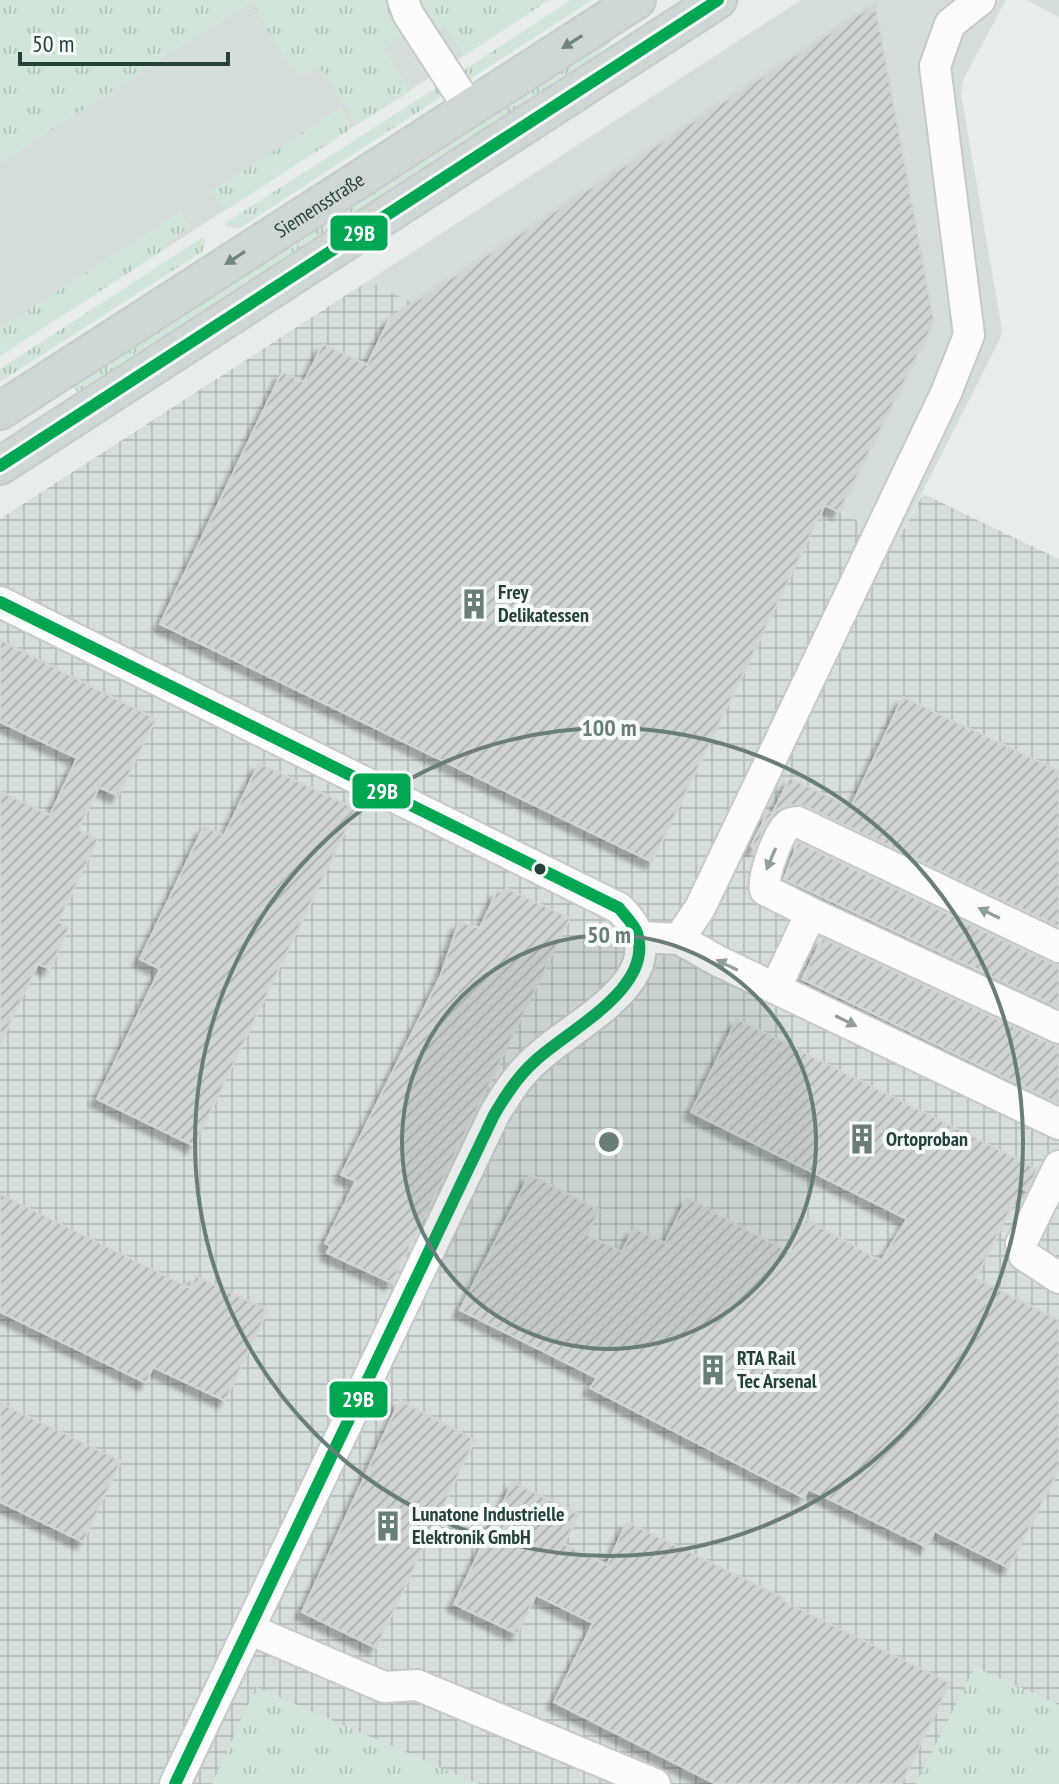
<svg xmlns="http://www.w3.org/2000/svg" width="1059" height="1784" viewBox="0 0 1059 1784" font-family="'PT Sans Narrow',sans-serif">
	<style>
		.built { fill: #d6dedb }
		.industrial { fill: url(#industrial-grid) }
		.grass { fill: url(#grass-tufts) }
		.building { fill: url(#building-hatch); stroke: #d1d6d4; stroke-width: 2; filter: url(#shadow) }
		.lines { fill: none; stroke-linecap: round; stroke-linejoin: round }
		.minor-casing { stroke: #c5cac8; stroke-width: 34 }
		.major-casing { stroke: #c3ccc9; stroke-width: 40 }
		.minor { stroke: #fcfcfc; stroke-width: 30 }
		.major { stroke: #cfd7d5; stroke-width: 36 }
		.bus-1-casing { stroke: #f7fbf9; stroke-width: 18 }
		.bus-1 { stroke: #00a651; stroke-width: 12 }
		.oneway { fill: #718580 }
		.oneway2 { fill: #909f9b }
		.ring { fill: none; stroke: #697e78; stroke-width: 4 }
		.bus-dot { fill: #24423a; stroke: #f7fbf9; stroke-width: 3 }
		.labels { text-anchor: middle; stroke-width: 8; stroke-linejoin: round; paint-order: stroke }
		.street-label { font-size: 20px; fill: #24423a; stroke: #f7fbf9 }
		.poi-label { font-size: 20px; font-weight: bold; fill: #24423a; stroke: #f7fbf9; text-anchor: start }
		.centre { fill: #697e78; stroke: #f7fbf9; stroke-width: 4 }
		.ring-label { font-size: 24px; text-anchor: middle; font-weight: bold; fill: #697e78; stroke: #f7fbf9; stroke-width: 8; stroke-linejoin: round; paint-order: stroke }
		.line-badge { stroke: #f7fbf9; stroke-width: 3 }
		.badge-label { font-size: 22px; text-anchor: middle; font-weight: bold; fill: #fff }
	</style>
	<defs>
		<pattern id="industrial-grid" width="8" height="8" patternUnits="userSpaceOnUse" patternTransform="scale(2)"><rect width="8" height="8" fill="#d6dedb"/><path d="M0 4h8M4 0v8" fill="none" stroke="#b8c0bd"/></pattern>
		<pattern id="grass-tufts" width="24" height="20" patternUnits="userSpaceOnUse" patternTransform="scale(2)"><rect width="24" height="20" fill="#d1e6d8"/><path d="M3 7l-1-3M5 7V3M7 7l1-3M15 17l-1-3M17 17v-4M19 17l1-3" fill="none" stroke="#b3c6ba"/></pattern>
		<pattern id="building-hatch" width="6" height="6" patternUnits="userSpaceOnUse" patternTransform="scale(2)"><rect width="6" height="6" fill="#cfd4d2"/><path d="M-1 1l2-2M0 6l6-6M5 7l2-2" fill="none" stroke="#b2b7b5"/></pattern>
		<filter id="shadow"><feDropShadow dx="-7" dy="7" stdDeviation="2" flood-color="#0004"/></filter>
	</defs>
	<rect width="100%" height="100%" fill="#e8edeb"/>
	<path class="built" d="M0 0H549L0 356Z
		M801 0H1006L964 78 961 94 1002 330 1000 339 897 542 868 526 368 281Z
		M1026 0H1059V17Z"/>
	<path class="industrial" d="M368 281 868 526 897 542 923 494 1059 559V1705L975 1667 916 1784H0V519Z"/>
	<path class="grass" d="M0 0H390L405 32 383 49 391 59 410 91 362 122 354 120 323 71 315 68 302 77 287 62 251 2 0 163Z
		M417 0H549L464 56 443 24 434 30Z
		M571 0H592L467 81 461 72Z
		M607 36 611 42 581 69 81 397 71 382Z
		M439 86 444 95 240 228 228 227 225 223Z
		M340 108 350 123 348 131 225 211 212 191Z
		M180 212 190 227 166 243 168 247 0 356V328Z
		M203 237 206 242 202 252 0 382V369Z
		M975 1667 1059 1705V1784H916Z
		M256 1687 479 1784H212Z"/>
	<path class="building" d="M875 4 934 322 839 512 825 505 652 862 160 624 282 372 304 382 323 344 367 365 390 318Z
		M0 640 156 719 118 796 99 787 88 810 78 829 98 839 58 922 69 927 50 969 38 964 0 1044V791L50 815 77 758 0 722Z
		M903 697 1059 771V927L805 806 790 805 777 810 767 823 755 849 751 846 768 812 772 814 790 778 851 807Z
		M259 763 356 809 194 1146 97 1099 160 969 140 959 204 826 224 836Z
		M798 842 1051 963 1059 965V1008L784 879Z
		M506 888 570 918 392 1283 327 1253 330 1246 325 1243 356 1181 341 1175 440 977 459 922 480 928 497 891 504 893Z
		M823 938 1051 1044 1059 1046V1104L802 979Z
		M737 1019 1038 1169 1027 1191 1021 1188 976 1278 1059 1320V1469L1009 1568 935 1531 926 1547 809 1489 804 1498 590 1388 597 1378 460 1310 530 1174 599 1210 587 1235 622 1252 634 1228 665 1243 687 1198 789 1252 806 1219 881 1261 907 1219 691 1112Z
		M0 1194 190 1288 196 1276 268 1310 225 1401 153 1367 146 1383 0 1312Z
		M400 1400 475 1440 376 1648 302 1612Z
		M0 1403 121 1461 83 1542 0 1502Z
		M513 1482 579 1514 564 1544 607 1565 627 1522 784 1598 783 1601 950 1683 901 1784H716L554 1702 593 1623 536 1595 517 1634 454 1604Z"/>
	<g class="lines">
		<g class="minor-casing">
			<path id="minor" d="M403 0 408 14 469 108
				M0 602 619 908C685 972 581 1019 540 1056 520 1072 507 1093 494 1115L175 1784
				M640 937 679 939 700 908 946 393 969 335 935 66 950 24 980 0
				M679 939 718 961 1059 1124
				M1059 947 798 822C791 823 791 822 786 827 777 837 762 877 765 890L811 913 1059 1028
				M776 987 811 913
				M1059 1166 1021 1244 1024 1255 1059 1278
				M249 1629 384 1687 417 1685 655 1784"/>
		</g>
		<g class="major-casing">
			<g id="major">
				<path id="s1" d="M0 411 637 0"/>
				<path d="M0 466 718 0"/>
			</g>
		</g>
		<use href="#minor" class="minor"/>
		<use href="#major" class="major"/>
		<g class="bus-1-casing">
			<path id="bus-1" d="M0 466 718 0
				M0 602 619 908C625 916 634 924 637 933 655 988 568 1030 535 1061 518 1076 506 1095 494 1115L175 1784"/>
		</g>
		<use href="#bus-1" class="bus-1"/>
	</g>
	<defs><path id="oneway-solid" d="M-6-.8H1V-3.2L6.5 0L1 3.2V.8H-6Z" transform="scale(2)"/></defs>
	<g class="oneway">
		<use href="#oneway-solid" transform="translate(572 42) rotate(148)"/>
		<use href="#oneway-solid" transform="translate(235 258) rotate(147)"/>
	</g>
	<g class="oneway2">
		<use href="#oneway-solid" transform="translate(771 859) rotate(113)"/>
		<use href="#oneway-solid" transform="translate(989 913) rotate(-154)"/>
		<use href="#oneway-solid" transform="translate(727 965) rotate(-154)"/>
		<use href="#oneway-solid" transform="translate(846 1021) rotate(26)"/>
	</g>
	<circle cx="609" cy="1142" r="207" fill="#697e78" fill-opacity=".12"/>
	<g class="ring">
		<circle cx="609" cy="1142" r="207"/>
		<circle cx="609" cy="1142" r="414"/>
	</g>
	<defs>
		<g id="building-bare" transform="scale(2.4)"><path d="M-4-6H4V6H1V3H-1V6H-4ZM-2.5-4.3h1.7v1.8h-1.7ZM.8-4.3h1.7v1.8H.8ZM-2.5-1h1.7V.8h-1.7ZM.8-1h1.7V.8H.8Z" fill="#697e78" stroke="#f7fbf9" stroke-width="2.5" paint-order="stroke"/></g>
	</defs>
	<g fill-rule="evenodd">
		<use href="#building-bare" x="474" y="604"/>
		<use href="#building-bare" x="862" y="1139"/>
		<use href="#building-bare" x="713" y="1370"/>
		<use href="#building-bare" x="388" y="1526"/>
	</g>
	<circle class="bus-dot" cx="540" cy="869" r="7"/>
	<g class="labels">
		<g class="street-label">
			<text dy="7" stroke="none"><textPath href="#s1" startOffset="380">Siemensstraße</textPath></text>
		</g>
		<g class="poi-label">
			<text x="498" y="599">Frey<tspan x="498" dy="23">Delikatessen</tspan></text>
			<text x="886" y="1146">Ortoproban</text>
			<text x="737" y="1365">RTA Rail<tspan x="737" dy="23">Tec Arsenal</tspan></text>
			<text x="412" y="1521">Lunatone Industrielle<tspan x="412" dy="23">Elektronik GmbH</tspan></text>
		</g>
	</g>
	<circle cx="609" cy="1142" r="12" class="centre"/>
	<g class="ring-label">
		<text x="609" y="736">100 m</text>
		<text x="609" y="943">50 m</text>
	</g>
	<g class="line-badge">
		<rect x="329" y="214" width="60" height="38" rx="8" fill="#00a651"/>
		<rect x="351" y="772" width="61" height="38" rx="8" fill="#00a651"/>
		<rect x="328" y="1380" width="61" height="39" rx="8" fill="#00a651"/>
	</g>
	<g class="badge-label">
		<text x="359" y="241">29B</text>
		<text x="382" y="799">29B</text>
		<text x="358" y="1407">29B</text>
	</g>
	<path d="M20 52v12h208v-12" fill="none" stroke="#24423a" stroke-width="4"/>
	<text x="32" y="52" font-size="24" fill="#24423a" stroke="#f7fbf9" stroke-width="6" paint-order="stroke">50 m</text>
</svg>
